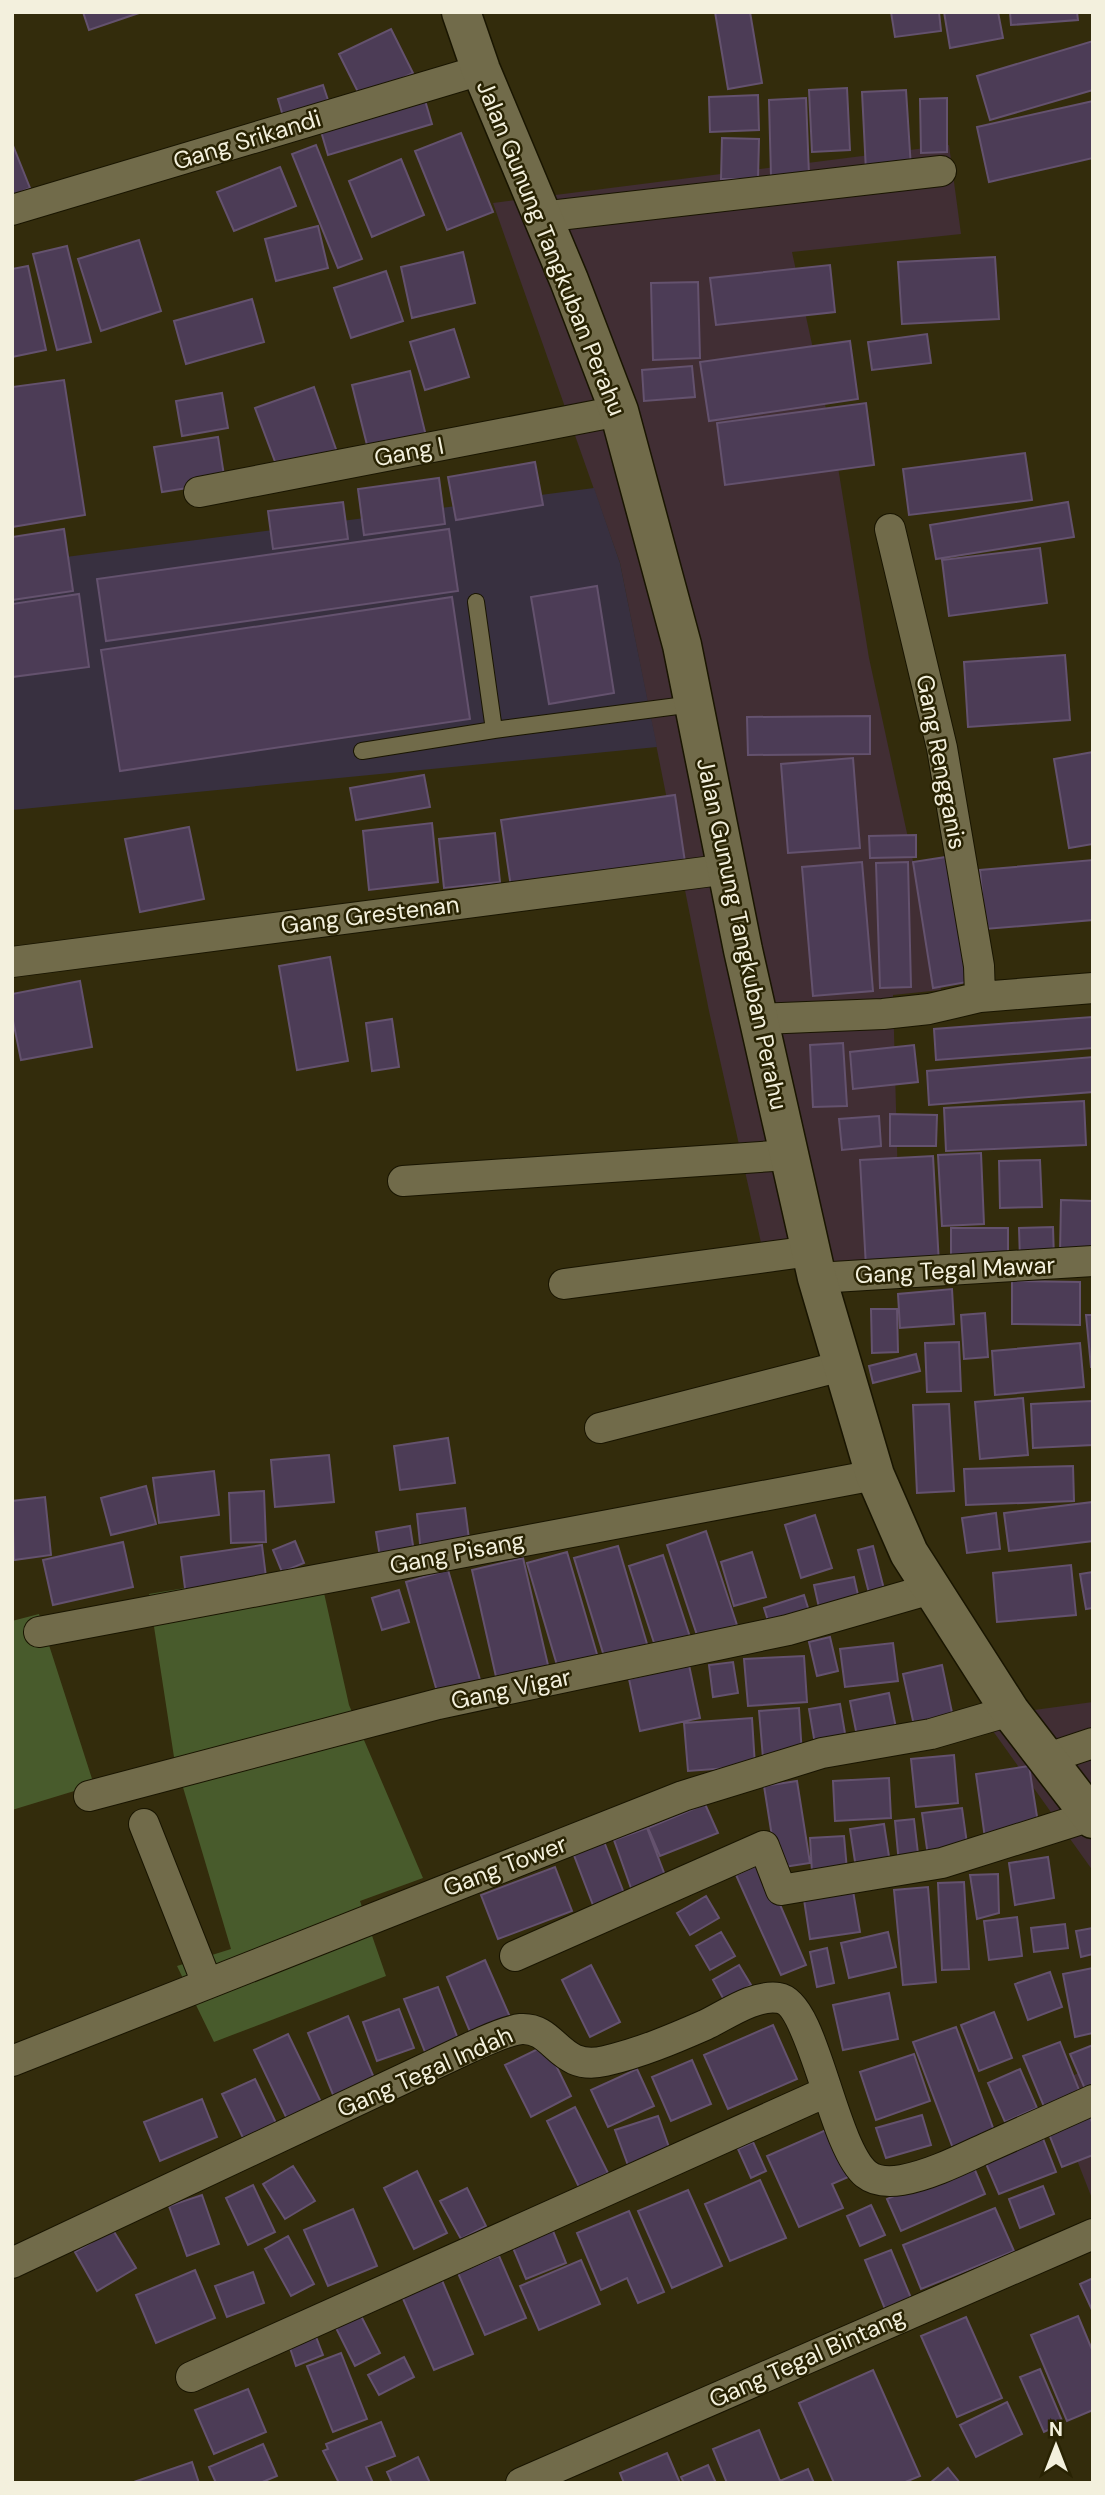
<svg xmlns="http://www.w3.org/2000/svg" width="1105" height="2495" viewBox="0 0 1105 2495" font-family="'DM Sans',sans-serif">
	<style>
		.commercial { fill: #412e34 }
		.industrial { fill: #383040 }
		.green { fill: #485b2c }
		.building { fill: #4c3c56; stroke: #64526e; stroke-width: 2 }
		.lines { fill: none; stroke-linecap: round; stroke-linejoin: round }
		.service-casing { stroke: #191500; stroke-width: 18 }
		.minor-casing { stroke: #191500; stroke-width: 32 }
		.tertiary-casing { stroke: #191500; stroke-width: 41 }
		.service { stroke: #716b4a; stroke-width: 16 }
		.minor { stroke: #716b4a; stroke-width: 30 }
		.tertiary { stroke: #716b4a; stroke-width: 38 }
		.labels { text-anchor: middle; stroke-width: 5; stroke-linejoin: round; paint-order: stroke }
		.street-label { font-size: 24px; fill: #f3f0dd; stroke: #292303 }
	</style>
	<rect width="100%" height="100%" fill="#332c0c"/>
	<path class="commercial" d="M949 145 961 234 792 252 836 455 869 658 941 990 893 995 900 1259 766 1265 709 1011 620 563 493 203Z
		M1093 1702V1871L983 1717Z
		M1093 2067V2201L1048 2086Z"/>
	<path class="industrial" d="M594 488 620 563 657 747 12 810V564Z"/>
	<path class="green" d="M318 1566 349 1705 423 1878 360 1901 386 1976 214 2042 177 1966 231 1949 174 1757 149 1594Z
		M39 1614 94 1785 12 1810V1621Z"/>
	<path class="building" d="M83 12H142L89 30Z
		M715 12H750L762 83 728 89Z
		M891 12H939L941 31 895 37Z
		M944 12H998L1003 38 950 48Z
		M1010 12H1077L1078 20 1011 25Z
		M391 29 413 73 361 98 339 54Z
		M1093 41V90L990 120 977 76Z
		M323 85 331 109 285 123 278 99Z
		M847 88 850 150 812 152 809 90Z
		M906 90 911 168 866 171 862 92Z
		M758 95 759 130 710 132 709 97Z
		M424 97 432 124 328 155 320 128Z
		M806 98 809 175 771 177 769 100Z
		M947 98V152L921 153 920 99Z
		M1093 101V158L989 182 977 127Z
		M461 133 493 212 447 230 415 151Z
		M722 138 759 139 758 179H721Z
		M12 143 30 188 12 196Z
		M316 145 362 259 338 268 292 154Z
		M401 159 424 215 372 237 349 181Z
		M280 167 296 206 234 231 217 192Z
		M318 226 328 268 276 281 265 239Z
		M139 240 161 311 101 331 78 259Z
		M67 246 91 342 57 350 33 254Z
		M463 252 475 303 412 318 401 267Z
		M995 257 999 319 902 324 898 262Z
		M830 265 835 312 716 325 710 278Z
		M28 266 46 350 12 357V269Z
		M386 271 403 321 351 338 334 288Z
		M698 282 700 358 653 360 651 283Z
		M252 299 264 342 186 364 174 321Z
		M454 329 469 377 425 390 410 342Z
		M927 334 931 363 872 370 868 342Z
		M850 341 858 399 709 421 700 362Z
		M692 366 695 397 644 401 642 370Z
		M410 371 427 440 369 453 352 385Z
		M64 380 85 515 12 527V387Z
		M314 387 338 455 280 475 255 408Z
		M222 393 228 428 182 436 176 401Z
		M866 403 874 465 725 485 717 423Z
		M218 437 225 482 162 492 154 447Z
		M1025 453 1032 500 909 515 903 469Z
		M535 462 543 505 456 520 448 477Z
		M439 478 445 524 364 535 358 489Z
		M343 502 348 539 273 549 268 511Z
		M1068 502 1074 537 936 559 930 525Z
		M64 529 73 591 12 600V537Z
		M449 529 458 591 106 641 97 579Z
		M1040 548 1047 603 949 616 942 560Z
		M597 586 614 693 549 704 531 597Z
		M79 594 89 667 12 677V604Z
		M452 597 470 719 120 771 101 650Z
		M1065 655 1070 720 968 727 964 662Z
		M870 716V754L748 755 747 717Z
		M1093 752V844L1069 848 1054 759Z
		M853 758 860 848 788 853 781 764Z
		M424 775 430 807 356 820 350 788Z
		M675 795 685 862 511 887 501 820Z
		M432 823 438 882 369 890 363 831Z
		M189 827 204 899 140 912 125 839Z
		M495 833 500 882 444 888 439 839Z
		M916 835V857L870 858 869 836Z
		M946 857 967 982 933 988 913 862Z
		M1093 860V920L985 929 980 870Z
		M862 862 873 991 813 996 802 867Z
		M908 862 911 987 880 988 876 863Z
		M330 957 348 1061 297 1070 279 966Z
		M80 981 92 1047 21 1060 12 1016V994Z
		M1092 1017 1093 1048 936 1060 934 1029Z
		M392 1019 399 1067 372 1071 366 1023Z
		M843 1043 847 1106 813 1107 810 1045Z
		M914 1045 918 1082 853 1089 850 1052Z
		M1093 1057V1092L929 1105 927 1071Z
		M1084 1101 1086 1145 946 1151 944 1108Z
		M890 1114 937 1115 936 1146H890Z
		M879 1116 881 1146 842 1150 839 1119Z
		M981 1153 984 1224 942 1226 938 1155Z
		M933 1156 939 1264 866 1267 860 1160Z
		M1040 1160 1042 1207 1000 1208 999 1161Z
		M1061 1200 1093 1201V1255L1060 1254Z
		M1053 1227 1054 1259 1020 1260 1019 1228Z
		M951 1228H1008V1262H951Z
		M1012 1281 1080 1282V1325L1012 1324Z
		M952 1289 954 1324 900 1328 898 1294Z
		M871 1309H897L898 1352 872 1353Z
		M985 1313 988 1357 964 1359 961 1315Z
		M1086 1315H1093V1367H1091Z
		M959 1342 961 1391 927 1392 925 1343Z
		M1080 1343 1084 1387 995 1395 992 1351Z
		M916 1354 920 1371 873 1383 869 1366Z
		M1023 1398 1028 1455 980 1459 975 1402Z
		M1092 1401 1093 1445 1033 1448 1031 1404Z
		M949 1404 954 1491 917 1493 913 1405Z
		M448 1438 455 1483 400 1490 394 1446Z
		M329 1455 334 1502 275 1507 271 1460Z
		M1073 1466 1074 1501 966 1505 964 1469Z
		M214 1471 219 1515 159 1523 153 1478Z
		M146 1486 156 1524 111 1535 101 1498Z
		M264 1491 266 1542 231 1543 229 1493Z
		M45 1497 51 1555 14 1560 12 1501Z
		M1093 1502V1541L1009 1551 1004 1513Z
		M465 1508 470 1547 421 1553 417 1514Z
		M996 1513 1000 1549 967 1553 962 1518Z
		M815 1515 832 1568 801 1578 785 1525Z
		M410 1526 414 1552 380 1557 376 1532Z
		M706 1531 737 1625 698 1638 667 1545Z
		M295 1541 304 1563 282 1572 273 1550Z
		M123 1542 133 1587 53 1605 43 1560Z
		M262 1545 267 1585 186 1596 181 1557Z
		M618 1546 650 1654 607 1666 574 1558Z
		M873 1546 885 1593 870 1597 858 1550Z
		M567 1552 599 1661 559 1672 527 1563Z
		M752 1552 766 1597 734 1606 721 1562Z
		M663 1555 691 1640 657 1652 629 1566Z
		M523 1558 551 1678 499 1690 472 1570Z
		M1071 1565 1076 1615 997 1622 993 1573Z
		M448 1570 483 1690 440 1702 406 1582Z
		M1093 1572V1608L1086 1609 1080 1574Z
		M854 1577 860 1604 820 1612 814 1585Z
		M399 1590 409 1622 382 1630 372 1598Z
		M804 1595 810 1614 770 1627 764 1608Z
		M830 1637 838 1671 817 1676 809 1642Z
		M893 1643 898 1681 845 1687 840 1649Z
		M804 1656 807 1702 748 1706 744 1659Z
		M733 1662 738 1693 713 1697 709 1665Z
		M689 1665 700 1718 640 1731 629 1679Z
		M942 1665 954 1722 915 1730 903 1674Z
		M889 1693 897 1733 858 1741 850 1701Z
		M840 1704 847 1745 816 1750 809 1709Z
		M799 1708 802 1755 763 1758 759 1711Z
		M752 1718 755 1766 688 1771 684 1723Z
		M954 1755 958 1803 916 1807 911 1759Z
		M1029 1766 1039 1829 985 1838 976 1774Z
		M889 1778 891 1818 835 1821 833 1781Z
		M797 1781 810 1863 777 1868 764 1786Z
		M705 1804 718 1833 660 1856 648 1828Z
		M962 1808 968 1851 928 1856 922 1813Z
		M914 1819 919 1862 899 1864 895 1821Z
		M884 1824 890 1863 856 1868 850 1829Z
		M647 1828 666 1878 632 1891 614 1840Z
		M844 1836 847 1870 812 1872 810 1838Z
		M603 1839 627 1901 596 1913 572 1850Z
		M1048 1857 1054 1898 1015 1905 1009 1863Z
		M762 1863 806 1965 781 1975 736 1875Z
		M555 1867 572 1911 498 1939 481 1895Z
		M998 1874 999 1913 977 1919 970 1875Z
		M964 1882 969 1969 942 1970 938 1883Z
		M852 1885 860 1932 810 1939 803 1893Z
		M928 1887 936 1982 903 1985 894 1890Z
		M706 1896 719 1918 690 1935 677 1913Z
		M1017 1917 1022 1956 989 1960 984 1921Z
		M1065 1924 1068 1948 1034 1952 1031 1928Z
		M1093 1928V1954L1081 1957 1076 1931Z
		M721 1932 735 1956 710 1970 696 1946Z
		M888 1932 896 1967 849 1978 841 1943Z
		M827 1948 834 1983 817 1987 810 1952Z
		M485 1960 510 2017 471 2034 447 1977Z
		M591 1965 620 2022 590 2037 562 1980Z
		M739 1965 751 1985 724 2000 713 1980Z
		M1093 1968V2033L1075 2037 1063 1974Z
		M1050 1972 1062 2007 1028 2020 1015 1984Z
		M438 1987 458 2039 425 2052 404 1999Z
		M889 1993 898 2039 843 2050 833 2005Z
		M399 2009 414 2048 377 2061 363 2022Z
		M994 2012 1012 2058 979 2071 961 2025Z
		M348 2016 377 2085 336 2102 308 2033Z
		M773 2025 797 2079 728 2109 704 2055Z
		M956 2027 996 2136 954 2151 913 2042Z
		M288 2034 321 2102 287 2119 254 2050Z
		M1060 2042 1081 2095 1045 2109 1023 2056Z
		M546 2045 571 2096 531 2117 505 2065Z
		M1093 2045V2085L1085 2089 1070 2054Z
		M914 2054 930 2101 876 2120 860 2072Z
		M692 2060 711 2104 671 2121 652 2077Z
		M637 2069 654 2106 608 2127 591 2090Z
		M1020 2069 1037 2108 1005 2122 988 2083Z
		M255 2079 277 2125 244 2140 222 2094Z
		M202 2099 217 2137 160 2161 144 2122Z
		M575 2107 608 2173 579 2187 547 2121Z
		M922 2115 931 2145 886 2158 876 2128Z
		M658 2116 671 2153 629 2168 615 2130Z
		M1090 2117 1093 2125V2155L1062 2167 1049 2134Z
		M835 2126 855 2174 832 2184 843 2208 799 2227 767 2156Z
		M1042 2136 1056 2172 999 2194 984 2159Z
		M753 2142 766 2171 751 2178 738 2149Z
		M972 2163 985 2194 901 2231 887 2199Z
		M293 2166 315 2201 285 2219 263 2184Z
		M417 2171 447 2233 414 2249 384 2188Z
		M760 2180 786 2238 730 2261 705 2204Z
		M253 2185 275 2232 248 2245 226 2198Z
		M1043 2186 1054 2214 1020 2228 1009 2199Z
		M467 2188 486 2226 461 2239 440 2201Z
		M688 2190 722 2266 672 2288 638 2211Z
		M202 2195 219 2244 187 2256 169 2206Z
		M871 2205 885 2235 860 2246 847 2216Z
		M995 2208 1014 2251 921 2289 903 2245Z
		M353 2209 377 2266 328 2286 304 2230Z
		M629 2211 664 2292 638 2303 627 2278 601 2290 577 2233Z
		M551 2226 566 2263 526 2279 511 2243Z
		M113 2230 136 2268 97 2291 75 2252Z
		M288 2236 314 2284 291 2296 265 2249Z
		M891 2250 911 2298 885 2309 865 2260Z
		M499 2256 526 2318 485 2335 458 2273Z
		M581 2260 600 2304 539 2330 520 2286Z
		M195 2270 215 2318 156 2343 136 2295Z
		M253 2272 264 2303 227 2317 215 2286Z
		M441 2278 473 2354 434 2370 401 2294Z
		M1093 2278V2312L1080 2284Z
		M359 2312 380 2353 355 2366 334 2324Z
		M1078 2316 1093 2352V2410L1067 2421 1031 2335Z
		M966 2317 1002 2398 957 2417 921 2336Z
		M313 2329 323 2355 296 2366 287 2339Z
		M341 2353 367 2419 333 2432 307 2366Z
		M404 2357 414 2377 379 2395 368 2375Z
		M1040 2369 1063 2423 1044 2432 1020 2377Z
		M873 2370 920 2476 903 2483H834L799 2403Z
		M248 2389 266 2432 214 2454 195 2410Z
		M1007 2402 1022 2434 976 2457 960 2425Z
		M381 2422 395 2456 366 2467 373 2483H339L323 2451 328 2449 326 2444Z
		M759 2430 780 2481 808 2469 814 2483H727L713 2449Z
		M263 2444 277 2476 260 2483H216L209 2467Z
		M667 2453 680 2483H624L620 2473Z
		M418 2457 430 2483H392L387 2472Z
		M192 2462 199 2483H131Z
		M708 2465 716 2483H684L681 2477Z
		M948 2468 960 2483H930Z"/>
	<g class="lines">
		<g class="service-casing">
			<path id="service" d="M476 602 494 730
				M362 751 494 730 693 704"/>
		</g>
		<g class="minor-casing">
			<path id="minor" d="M12 210 481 70
				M541 217 941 171
				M199 492 619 411
				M12 962 728 869
				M980 997 1093 988
				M759 1019 883 1014 929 1009 980 997 979 966 942 748 890 529
				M403 1181 789 1155
				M817 1278 1093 1261
				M564 1284 811 1251
				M600 1428 842 1366
				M39 1632 875 1475
				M1045 1759 1093 1743
				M89 1796 438 1704 788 1630 934 1588
				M144 1824 207 1983
				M515 1956 764 1846 781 1890 942 1863 1091 1816
				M12 2061 683 1796 822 1753 931 1734 1010 1711
				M12 2263 471 2047C486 2041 504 2031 521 2029 556 2027 558 2072 605 2061 640 2053 673 2039 705 2025 726 2015 755 1994 779 1998 814 2003 832 2146 866 2174 876 2182 890 2182 902 2180 930 2175 960 2160 986 2148 1022 2132 1057 2116 1093 2100
				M191 2377 826 2092
				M521 2483 1093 2234"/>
		</g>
		<g class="tertiary-casing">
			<path id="tertiary" d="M461 12 481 70 569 280 619 411 682 645 743 950 817 1278 875 1475 909 1553 1010 1711 1093 1819"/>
		</g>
		<use href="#service" class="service"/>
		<use href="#minor" class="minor"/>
		<use href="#tertiary" class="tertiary"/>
	</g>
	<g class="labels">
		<g class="street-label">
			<text transform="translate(247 140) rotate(-17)" y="8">Gang Srikandi</text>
			<text transform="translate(551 248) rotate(68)" y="8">Jalan Gunung Tangkuban Perahu</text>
			<text transform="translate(409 452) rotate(-11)" y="8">Gang I</text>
			<text transform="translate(941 762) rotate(79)" y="8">Gang Rengganis</text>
			<text transform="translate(370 915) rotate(-7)" y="8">Gang Grestenan</text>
			<text transform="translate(742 934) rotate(78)" y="8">Jalan Gunung Tangkuban Perahu</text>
			<text transform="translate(955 1270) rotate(-3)" y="8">Gang Tegal Mawar</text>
			<text transform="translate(457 1553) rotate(-11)" y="8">Gang Pisang</text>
			<text transform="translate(511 1689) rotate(-12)" y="8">Gang Vigar</text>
			<text transform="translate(505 1866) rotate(-21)" y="8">Gang Tower</text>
			<text transform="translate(425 2072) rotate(-24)" y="8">Gang Tegal Indah</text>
			<text transform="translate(807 2358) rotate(-24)" y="8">Gang Tegal Bintang</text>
		</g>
	</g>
	<rect width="1105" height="2495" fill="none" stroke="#f3f0dd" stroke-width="28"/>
	<g transform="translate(1056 2446)" stroke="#292303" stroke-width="5" paint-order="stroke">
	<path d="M0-5L12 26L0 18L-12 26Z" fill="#f3f0dd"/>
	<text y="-10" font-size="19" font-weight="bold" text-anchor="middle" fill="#f3f0dd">N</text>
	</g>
</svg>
